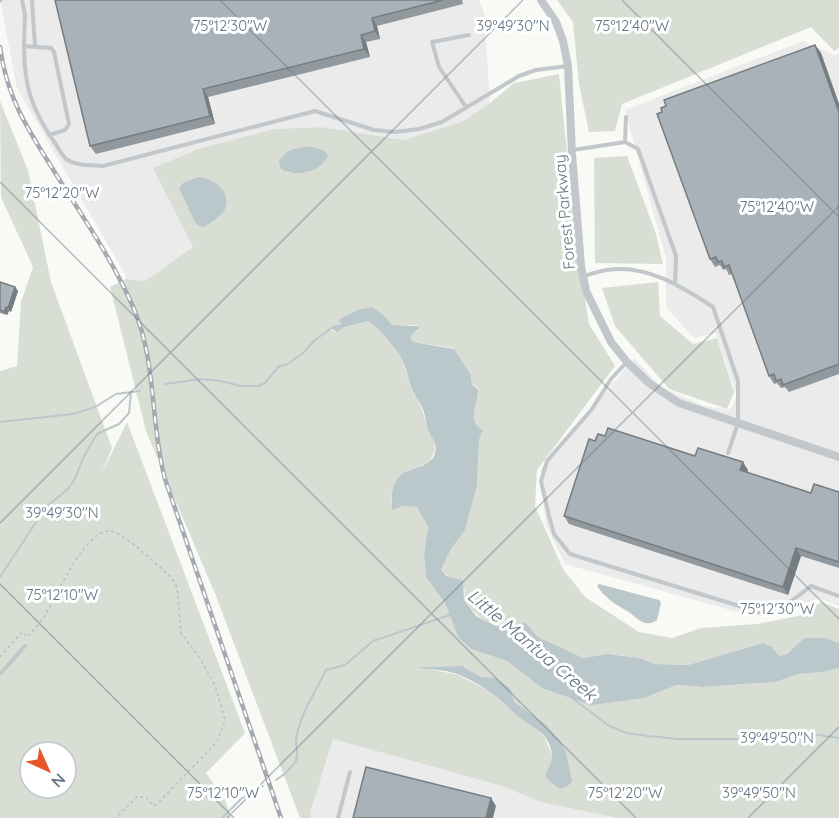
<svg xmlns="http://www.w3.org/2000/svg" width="839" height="818" viewBox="0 0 839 818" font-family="Quicksand,sans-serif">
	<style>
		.built { fill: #eaebea }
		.green { fill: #d9ded5; fill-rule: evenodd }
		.water { fill: #bac7cb }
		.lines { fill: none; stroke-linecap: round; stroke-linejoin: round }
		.stream { stroke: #bac7cb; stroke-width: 2 }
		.path { stroke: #babec1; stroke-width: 1.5; stroke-dasharray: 3 3; stroke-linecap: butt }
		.service { stroke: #c2c7cb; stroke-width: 4 }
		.minor { stroke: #c2c7cb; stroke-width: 8 }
		.rail-casing { stroke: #a3aab0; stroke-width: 4.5 }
		.rail { stroke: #fff; stroke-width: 2; stroke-dasharray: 7; stroke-linecap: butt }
		.wall { fill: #91999e }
		.shaded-wall { fill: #767d81 }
		.building { fill: #a9b2b8; stroke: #767d81; stroke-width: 1.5 }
		.ticks { fill: none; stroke: #637482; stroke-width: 1.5; stroke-opacity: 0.45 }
		.labels { text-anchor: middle; stroke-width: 6; stroke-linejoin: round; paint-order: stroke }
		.street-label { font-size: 16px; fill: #637482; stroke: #fff }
		.water-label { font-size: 18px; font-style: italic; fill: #5e747c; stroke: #fff }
		.ticks-label { font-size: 15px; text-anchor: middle; fill: #637482; stroke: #fff; stroke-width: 6; stroke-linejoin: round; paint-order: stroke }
	</style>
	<rect width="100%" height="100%" fill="#f9f9f6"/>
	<path class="built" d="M0 0H479L484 13 490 103 464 121 404 140 321 127 274 129 201 148 154 168 193 247 145 281 126 279 125 274 17 88Z
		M803 41 834 55 839 53V606L818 598 787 612 752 616 565 564 546 525 541 469 634 358 662 388 705 406 730 410 737 396 716 333 694 338 666 307V258L625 110Z
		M333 739 502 786 540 802 618 818H311L310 813Z"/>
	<path class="green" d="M557 0H839V48L834 51 811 27 622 104 615 131 589 132 579 84 573 22Z
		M559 74 576 242 589 324 615 366 537 470 535 506 563 569 585 597 639 632 672 638 701 628 757 624 798 616 821 602 839 609V643L825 638H804L787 654 779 656 772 647 763 643 688 665 655 664 640 658 609 654 582 658 538 637 526 623C494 627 484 626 464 600L465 590 441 570 451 549 465 530 477 486 479 440 483 430C467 422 479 403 478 389L472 383 471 375 453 348 413 342 410 337 419 329 417 325H392L384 315 372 307 355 311 340 319 339 321 343 324 335 325 331 330 335 332 345 327 368 321 383 332 401 356 410 385 422 409 427 426 434 441 435 451 429 462 407 471 398 479 391 496 392 509 403 506 417 507 428 527 424 554 426 577 445 603 458 637 471 649 507 661 542 688 644 698 677 685 703 687 776 682 798 674 823 672 839 668V818H618L540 802 502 786 333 739 310 813 311 818H300L216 596 146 431 110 287 126 279 145 281 193 247 153 168 201 148 274 129 321 127 404 140 464 121 490 103 514 83ZM287 152 310 172 288 173 279 160ZM462 666C502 688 533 720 566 752L554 786 545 776 552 760V755L545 738 535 726 517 716 491 692 458 675 421 667Z
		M0 101 28 170 51 282 112 448 101 475 127 422 245 733 206 773 225 800 231 818H0V371L17 366 21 302 33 267 1 197ZM30 752H66V788H30Z
		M627 156 656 234 663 264 595 263 594 158Z
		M658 282 660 316 693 344 717 338 734 392 727 409 669 389 615 326 602 288Z"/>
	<path class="water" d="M310 146 324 151 328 156C321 172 294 179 280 168L279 160 287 152 294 149Z
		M199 177C214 179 234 193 224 211 220 217 211 222 205 227L199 226 196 224 179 188 183 183Z
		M372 307 384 315 392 325 418 326 419 328 410 337 413 342 454 349 471 375 472 384 478 390C478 404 467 423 483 430L479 440 477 486 465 530 451 549 441 570 447 576 463 581 464 600 476 616 496 626 526 623 538 637 583 658 608 654 640 658 655 664 688 665 763 643 772 647 779 656 787 654 804 638H825L839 643V668L823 672 798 674 776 682 703 687 677 685 644 698 591 705 542 688 507 661 471 649 458 637 445 603 426 577 424 554 428 527 417 507 403 506 392 510C388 456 428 477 435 453 438 443 430 436 427 427 426 421 425 415 423 409 419 401 413 393 410 384 407 374 405 363 399 354 390 341 380 329 368 321L345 327 337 332 330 328 335 325 342 324 339 321 340 319 357 310Z
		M599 584 659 600 661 603 657 620C644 629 637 617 627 611 615 604 605 598 597 586Z
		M462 666 481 677 495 678 510 688 514 702 545 724 560 741 566 752 572 781 568 786 560 789 551 783 545 776C547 768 553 763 552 754 549 731 531 727 516 715 510 710 505 704 499 699 488 689 464 675 450 672 439 669 429 670 418 667Z"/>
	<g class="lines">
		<path class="stream" d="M165 384 201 379 221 381 240 386H258L265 383 279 366 286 365 302 354 315 340 333 327
			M0 422 73 414 95 407 116 394 140 391
			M0 577 46 507 67 490 75 479 84 456 97 434 119 424 129 413 131 392
			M572 698 608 725 626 733 649 736 678 739H751L812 734 839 738
			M276 780 286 773 296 761C299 752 294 743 297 734 302 711 316 691 326 670L345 665 373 641 450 615
			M222 818 241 799 263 786"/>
		<path class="path" d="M0 657 22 632 28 637C33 630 40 623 45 616 55 598 89 521 114 532 128 537 160 567 172 578L177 587 181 633 199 657 215 685 225 720 217 742 158 803 154 806 147 798 138 796 115 818"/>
		<path class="service" d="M22 0 25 15 24 46
			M32 0 35 46
			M466 107 439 67 432 42 469 35
			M49 135 65 130 69 124 54 52 51 48 24 46C24 87 32 110 55 143 58 148 62 155 66 159 76 166 91 165 103 166L315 111 374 130 395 132 419 129 442 122 519 76 536 70 568 66
			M625 142 626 117
			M573 150 625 142 638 149 676 256 675 284
			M584 276C591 274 599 271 607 270 647 264 682 287 713 307L738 381V423L728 453
			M626 363 611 379 592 409 547 461 541 481 549 516 554 534 570 554 759 612C783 609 792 601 811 586L839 596
			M0 674 25 646
			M338 818 350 772"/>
		<path class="minor" d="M541 0 556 22 563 41 568 66 572 154 581 266 586 291 611 342 627 362 649 383 679 403 839 457"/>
		<g class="rail-casing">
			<path id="rail" d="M0 47C7 98 27 128 54 171 82 216 113 260 134 309 157 364 150 423 165 479L281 818"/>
		</g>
		<use href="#rail" class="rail"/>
	</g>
	<path class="wall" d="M55 0H462L463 4 377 26 380 39 366 42 370 57 208 97 215 124 96 154 90 146Z
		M815 45 821 53 839 104V374L789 392 785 387 781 388 777 383 774 384 769 376 732 274 729 275 726 269 723 270 720 265 715 267 710 259Z
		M0 282 15 287 18 291 11 312 9 311 7 315 0 313Z
		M605 436 695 456 748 470 747 473 811 493 839 492V568L801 556 788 595 569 524 564 516 595 441Z"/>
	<path class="shaded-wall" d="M372 18 377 26 380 39 375 31Z
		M361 35 366 42 370 57 364 49Z
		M815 45 821 53 839 104V112Z
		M203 89 208 97 215 124 210 116Z
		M15 287 18 291 11 312 8 308Z
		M6 307 9 311 7 315 4 312Z
		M743 462 748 470 745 478 740 470Z
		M796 548 801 556 788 595 783 587Z
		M491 798 496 806 493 818H486Z"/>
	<path class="building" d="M55 0H443L372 18 375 31 361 35 364 49 203 89 210 116 90 146Z
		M815 45 839 112V364L783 385 781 379 776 381 774 374 769 376 729 265 724 267 722 261 718 262 716 257 710 259 657 114 662 112 661 108 666 106 664 100Z
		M0 282 15 287 8 308 6 307 4 312 0 310Z
		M608 428 695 456 698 448 743 462 740 470 811 493 814 484 839 492V562L796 548 783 587 564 516 589 439 595 441 598 434 605 436Z
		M366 767 491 798 486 818H353Z"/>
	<path class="ticks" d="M220 0 839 619M622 0 839 217M0 2 2 0M0 182 636 818M0 523 523 0M0 584 234 818M227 818 839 206M748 818 839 727"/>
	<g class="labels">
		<g class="street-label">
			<text transform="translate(564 212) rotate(-95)" y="6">Forest Parkway</text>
		</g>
		<g class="water-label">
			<text transform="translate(532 645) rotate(40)" y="6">Little Mantua Creek</text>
		</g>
	</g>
	<g class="ticks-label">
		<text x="230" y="31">75°12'30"W</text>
		<text x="513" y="31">39°49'30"N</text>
		<text x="632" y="31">75°12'40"W</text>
		<text x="62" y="198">75°12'20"W</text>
		<text x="777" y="212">75°12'40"W</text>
		<text x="62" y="518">39°49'30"N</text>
		<text x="62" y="600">75°12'10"W</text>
		<text x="777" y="614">75°12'30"W</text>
		<text x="777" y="743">39°49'50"N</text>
		<text x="223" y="798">75°12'10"W</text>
		<text x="625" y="798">75°12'20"W</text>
		<text x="759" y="798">39°49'50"N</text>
	</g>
	<g transform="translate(48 770) rotate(135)"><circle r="28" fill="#ffffff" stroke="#c1c7cd" stroke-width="1.5"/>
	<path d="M0-4.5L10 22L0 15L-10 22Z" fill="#e75629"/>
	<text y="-9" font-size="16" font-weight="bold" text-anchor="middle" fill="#637482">N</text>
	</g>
</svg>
